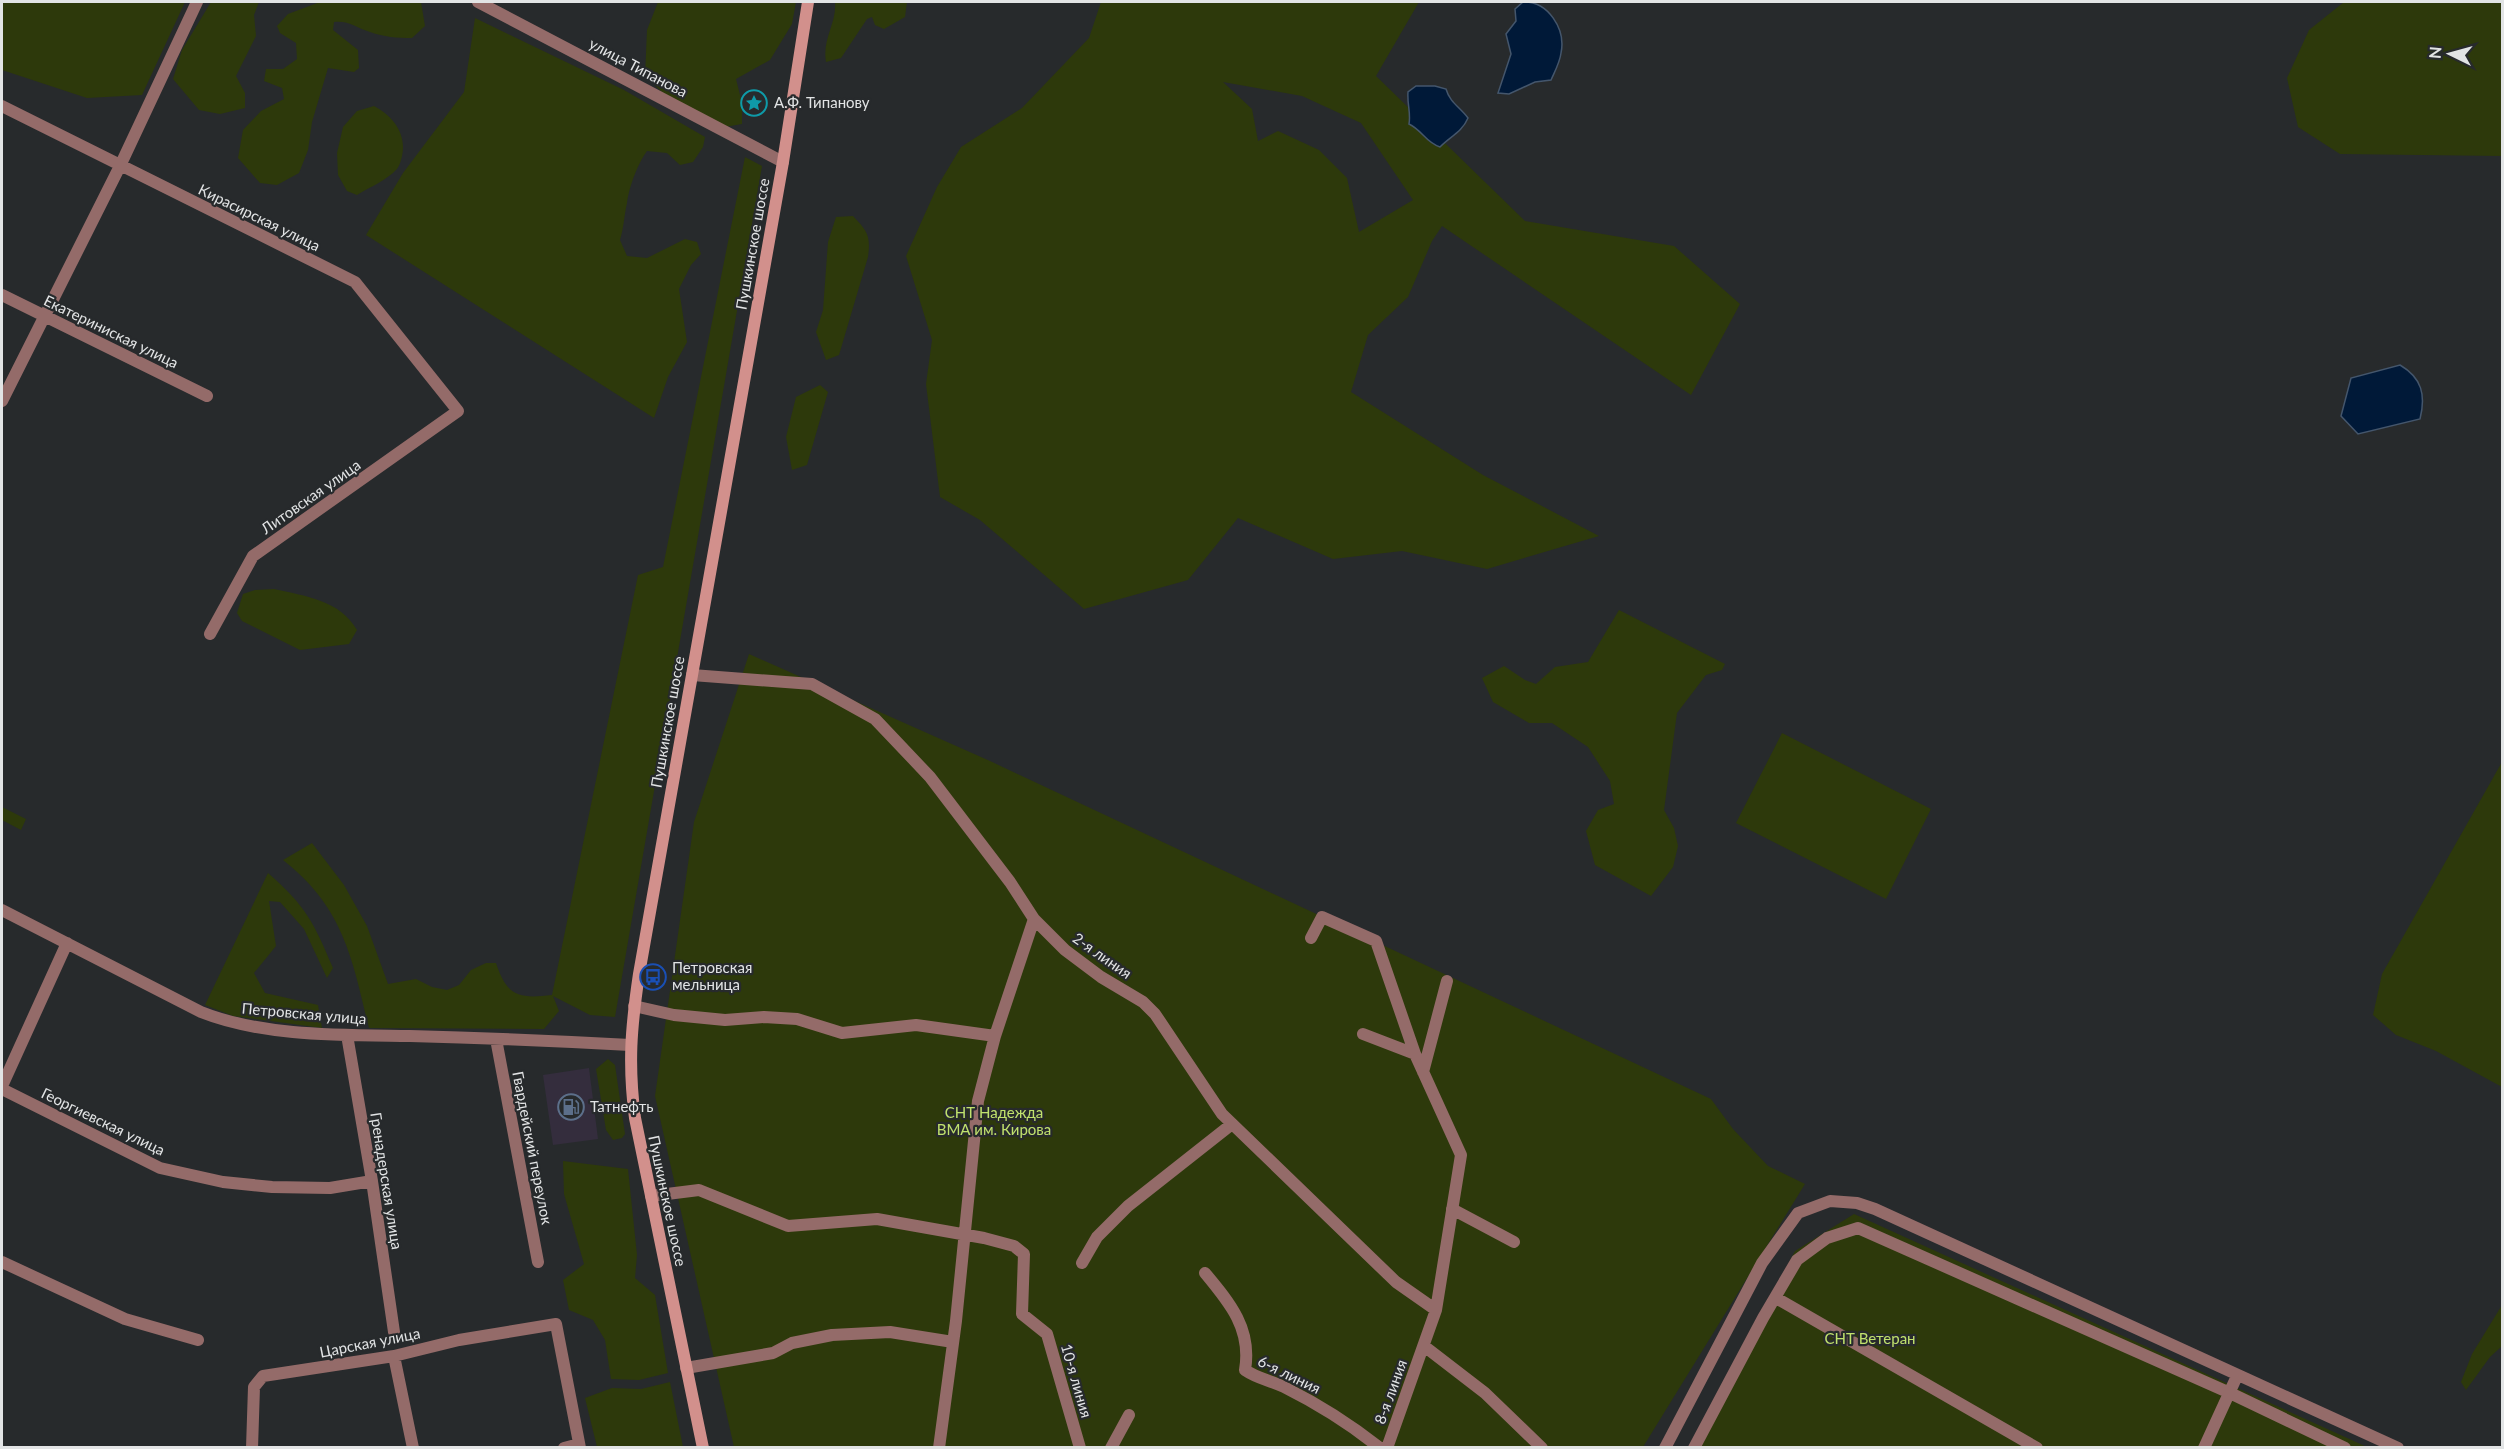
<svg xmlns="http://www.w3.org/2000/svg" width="2504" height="1449" viewBox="0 0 2504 1449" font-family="Lato,sans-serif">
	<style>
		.commercial { fill: #342d3d }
		.green { fill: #2d390b; fill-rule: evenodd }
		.water { fill: #001938; stroke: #44566c; stroke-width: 1.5 }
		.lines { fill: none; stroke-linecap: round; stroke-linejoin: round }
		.street { stroke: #946b69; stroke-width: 12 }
		.secondary { stroke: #d2908c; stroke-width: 12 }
		.labels { text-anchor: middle; stroke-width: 4.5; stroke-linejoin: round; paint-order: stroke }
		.street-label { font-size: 15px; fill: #e2e4e5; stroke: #272a2c }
		.poi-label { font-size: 15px; fill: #e2e4e5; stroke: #272a2c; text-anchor: start }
		.park-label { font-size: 15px; fill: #c0e16d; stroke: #272a2c }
	</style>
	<rect width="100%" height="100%" fill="#272a2c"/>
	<path class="commercial" d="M589 1068 598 1139 553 1145 543 1075Z"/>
	<path class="green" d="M2 2H185L142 95 87 98 2 70Z
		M211 2H259L254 15 256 36 236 76 245 93V108L220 114 199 110 173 79 182 50Z
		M320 2H421L425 26 412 38C397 38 384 37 370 32 357 28 348 20 334 22L333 30 358 50 359 68 354 72 328 68 312 122 308 150 299 173 277 185 260 183 238 158 243 130 261 111 284 99 282 88 264 81 266 69H283L297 59 296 43 280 33 277 26 288 14Z
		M658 2H796L792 24 770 60 736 79 742 103V124L719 128 663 93 645 76 647 30Z
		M835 2H907L905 17 884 29 875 25 872 17 867 19 841 58 826 62C822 38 837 23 835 2Z
		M1101 2H1419L1376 76 1525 221 1674 246 1740 304 1691 395 1442 226 1432 241 1408 297 1368 335 1351 392 1483 475 1599 536 1487 569 1402 551 1333 559 1238 518 1188 580 1084 609 980 520 940 497 926 384 932 340 906 256 937 187 961 147 1022 108 1089 38ZM1223 82 1302 96 1361 123 1413 200 1359 232 1347 178 1319 150 1278 131 1258 141 1252 109Z
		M2344 2H2502V156L2340 154 2298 127 2287 78 2309 30Z
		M475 18 624 90 705 137 703 147 693 162 680 165 667 153 647 151C638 163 629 187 627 203 624 216 624 227 620 240L627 256 647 258 685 239 697 242 701 254 691 265 679 289 687 342 668 377 654 418 366 235 403 173 464 92Z
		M374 106C393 116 407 134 402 156 401 160 400 165 397 169 387 180 370 187 357 195L347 191 338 175 337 153 343 127 357 111Z
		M745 157 762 166 615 1017 590 1015 553 996 559 1011 544 1029 369 1028C352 957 343 907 283 860L312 843 344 885 367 926 388 984 416 979 432 987 447 990 459 985 471 970 486 963H496C507 996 518 999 552 995L638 575 663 567Z
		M853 216C867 231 871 235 868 257L839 355 826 360 816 332 823 310 828 242 836 217Z
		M820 385 828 392 807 465 792 470 786 437 796 397Z
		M274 589C305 596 340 600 357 630L349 644 300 650 242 621 237 613 243 594 255 590Z
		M1619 610 1725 664 1722 670 1706 675 1677 713 1664 810 1674 828 1678 846 1673 867 1651 896 1595 865 1586 831 1598 810 1614 804 1610 781 1588 747 1552 723H1529L1493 702 1482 678 1504 666 1525 680 1536 684 1555 667 1588 662Z
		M749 654 990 761 1711 1099 1733 1129 1768 1166 1805 1184 1643 1447H734L655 1096 694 822Z
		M1782 733 1931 809 1886 899 1736 823Z
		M2502 762V1087L2436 1051 2396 1035 2373 1015 2382 974Z
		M2 807 26 819 21 830 2 820Z
		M268 873C306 906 314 923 333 968L327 978 304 929 280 902 269 901 276 946 254 973 265 993 318 1005 322 1028 233 1016 205 1005Z
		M608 1059 615 1065 625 1134 622 1138 613 1140 606 1130 596 1069Z
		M563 1161 628 1169 637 1255 635 1278 655 1295 668 1373 639 1380 611 1379 605 1340 593 1320 569 1310 563 1280 584 1264 564 1194Z
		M1854 1214 2367 1447 1690 1448 1795 1251Z
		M2502 1305V1346L2490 1357 2466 1390 2461 1382 2472 1354Z
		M670 1382 683 1447H597L585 1398 612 1388 641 1389Z"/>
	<path class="water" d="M1523 2C1548 1 1566 29 1561 53 1560 62 1555 71 1551 80L1535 82 1509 94 1498 93 1511 54 1506 34 1516 21 1515 9Z
		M1416 86H1435L1446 89C1450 103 1460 107 1468 118 1462 132 1451 136 1440 147 1426 143 1422 130 1409 124 1411 113 1407 104 1408 92Z
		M2400 365C2422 378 2426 395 2420 419L2358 434 2341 416 2351 378Z"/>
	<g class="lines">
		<path class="street" d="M478 2 783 162
			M2 106 355 282 458 411 253 556 210 634
			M2 295 207 396
			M2 401 120 166 197 2
			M692 675 812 684 875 719 930 777 1010 882 1034 919 1065 950 1101 977 1143 1002 1155 1014 1222 1114 1396 1282 1436 1310 1387 1448
			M2 910 201 1012C264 1037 343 1035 410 1036 483 1038 556 1041 630 1045
			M1311 938 1322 917 1376 941 1415 1054 1461 1155 1436 1310
			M634 1006 674 1015 725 1020 764 1017 797 1019 842 1033 916 1025 995 1036
			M1363 1034 1415 1054
			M347 1035 372 1181 394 1332
			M496 1039 538 1262
			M1423 1072 1447 981
			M2 1086 67 943
			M2 1089 160 1168 223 1182 272 1187 330 1188 372 1181
			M651 1196 699 1190 788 1226 877 1219 984 1238 1014 1246 1024 1254 1022 1314 1047 1334 1080 1448
			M1452 1209 1514 1242
			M2 1262 125 1319 198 1340
			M1082 1263 1097 1237 1128 1206 1232 1124
			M1205 1273C1230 1303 1252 1329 1245 1370 1258 1379 1270 1380 1284 1387 1318 1404 1350 1424 1380 1448
			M1776 1298 2037 1448
			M1424 1346 1485 1393 1542 1448
			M394 1356 413 1448
			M686 1368 773 1353 792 1343 832 1335 890 1332 953 1342
			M252 1448 254 1387 263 1376 394 1356 459 1340 556 1324 580 1448
			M564 1448 579 1444
			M939 1448 956 1321 978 1101 995 1036 1034 919
			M1111 1448 1129 1415
			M1665 1448 1762 1263 1798 1213 1830 1201 1857 1203 1875 1209 2398 1448
			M1694 1448 1763 1318 1797 1260 1827 1238 1858 1228 2230 1393 2345 1448
			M2204 1448 2237 1376"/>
		<path class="secondary" d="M703 1448 635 1118C628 1064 631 1028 639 974L783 162 808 2"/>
	</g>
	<defs>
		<g id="sight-ring" transform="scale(1.35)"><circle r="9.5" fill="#272a2c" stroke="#0f9aa8" stroke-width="1.5"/><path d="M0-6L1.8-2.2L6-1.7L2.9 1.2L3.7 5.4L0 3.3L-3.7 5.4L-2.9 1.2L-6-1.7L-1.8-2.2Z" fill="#0f9aa8"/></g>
		<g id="bus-ring" transform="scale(1.35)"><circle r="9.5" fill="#272a2c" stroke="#1a4fb4" stroke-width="1.5"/><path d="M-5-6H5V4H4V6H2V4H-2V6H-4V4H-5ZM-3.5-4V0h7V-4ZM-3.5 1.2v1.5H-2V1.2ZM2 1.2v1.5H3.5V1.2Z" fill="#1a4fb4"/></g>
		<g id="fuel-ring" transform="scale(1.35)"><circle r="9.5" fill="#272a2c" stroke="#5c6f8a" stroke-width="1.5"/><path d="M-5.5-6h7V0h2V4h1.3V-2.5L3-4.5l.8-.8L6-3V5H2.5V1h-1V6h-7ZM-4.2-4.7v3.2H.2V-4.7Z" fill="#5c6f8a"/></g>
	</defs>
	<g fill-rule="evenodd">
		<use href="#sight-ring" x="754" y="103"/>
		<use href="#bus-ring" x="653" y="977"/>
		<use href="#fuel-ring" x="571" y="1107"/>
	</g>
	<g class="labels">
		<g class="street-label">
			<text transform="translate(638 68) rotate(28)" y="5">улица Типанова</text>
			<text transform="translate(259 218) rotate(26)" y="5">Кирасирская улица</text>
			<text transform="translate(753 244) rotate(-80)" y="5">Пушкинское шоссе</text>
			<text transform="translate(111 332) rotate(26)" y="5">Екатериниская улица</text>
			<text transform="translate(311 497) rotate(-35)" y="5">Литовская улица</text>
			<text transform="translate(668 722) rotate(-80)" y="5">Пушкинское шоссе</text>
			<text transform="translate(1102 956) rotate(35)" y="5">2-я линия</text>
			<text transform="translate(304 1014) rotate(5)" y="5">Петровская улица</text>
			<text transform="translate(103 1122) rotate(26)" y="5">Георгиевская улица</text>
			<text transform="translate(532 1148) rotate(79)" y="5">Гвардейский переулок</text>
			<text transform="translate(386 1181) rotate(81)" y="5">Гренадерская улица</text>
			<text transform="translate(667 1201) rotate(78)" y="5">Пушкинское шоссе</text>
			<text transform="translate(370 1343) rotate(-11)" y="5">Царская улица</text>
			<text transform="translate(1289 1375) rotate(26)" y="5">6-я линия</text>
			<text transform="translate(1076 1381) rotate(74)" y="5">10-я линия</text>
			<text transform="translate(1391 1392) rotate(-70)" y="5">8-я линия</text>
		</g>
		<g class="poi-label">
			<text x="774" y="108">А.Ф. Типанову</text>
			<text x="672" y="973">Петровская<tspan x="672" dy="17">мельница</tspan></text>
			<text x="590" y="1112">Татнефть</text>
		</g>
		<g class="park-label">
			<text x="994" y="1118">СНТ Надежда<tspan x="994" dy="17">ВМА им. Кирова</tspan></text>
			<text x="1870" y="1344">СНТ Ветеран</text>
		</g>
	</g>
	<rect width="2504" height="1449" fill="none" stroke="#e2e4e5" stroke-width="6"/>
	<g transform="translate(2450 54) rotate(275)" stroke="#272a2c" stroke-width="4.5" paint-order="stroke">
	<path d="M0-4.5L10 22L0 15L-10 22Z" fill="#e2e4e5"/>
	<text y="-9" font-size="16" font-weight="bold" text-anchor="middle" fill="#e2e4e5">N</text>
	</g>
</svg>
